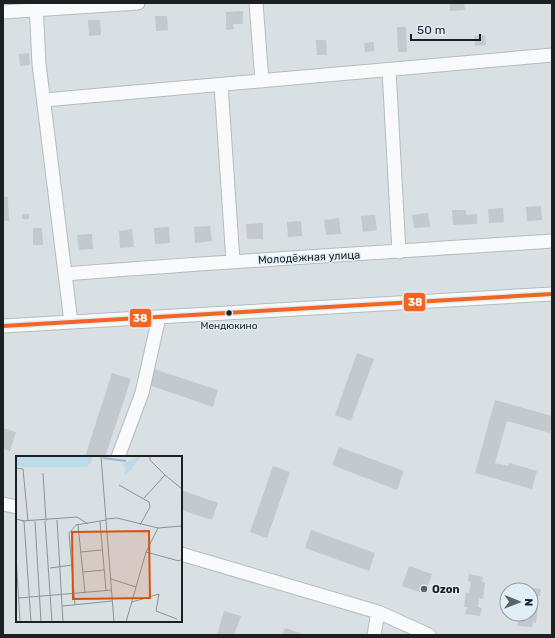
<svg xmlns="http://www.w3.org/2000/svg" width="555" height="638" viewBox="0 0 555 638" font-family="Rubik,sans-serif">
	<style>
		.building { fill: #c3c9cd }
		.lines { fill: none; stroke-linecap: round; stroke-linejoin: round }
		.minor-casing { stroke: #b5bcbf; stroke-width: 15 }
		.minor { stroke: #f9fafb; stroke-width: 13 }
		.bus-1-casing { stroke: #e0eef7; stroke-width: 7 }
		.bus-1 { stroke: #f26522; stroke-width: 4 }
		.bus-dot { fill: #1b2023; stroke: #e0eef7; stroke-width: 1.5 }
		.poi-dot { fill: #5d6367; stroke: #e0eef7; stroke-width: 1.5 }
		.labels { text-anchor: middle; stroke-width: 3; stroke-linejoin: round; paint-order: stroke }
		.bus-label { font-size: 10px; fill: #1b2023; stroke: #e0eef7 }
		.street-label { font-size: 11px; fill: #1b2023; stroke: #e0eef7 }
		.poi-label { font-size: 11px; font-weight: bold; fill: #1b2023; stroke: #e0eef7; text-anchor: start }
		.inset-river { fill: none; stroke: #8dbbd3; stroke-width: 2 }
		.inset-road { fill: none; stroke: #8c9397; stroke-width: 1 }
		.view { fill: #d4530e; fill-opacity: 0.15; stroke: #d4530e; stroke-width: 2 }
		.inset-edge { fill: none; stroke: #1b2023; stroke-width: 2 }
		.line-badge { stroke: #e0eef7; stroke-width: 1.5 }
		.badge-label { font-size: 11px; text-anchor: middle; font-weight: bold; fill: #fff }
	</style>
	<rect width="100%" height="100%" fill="#d8e0e4"/>
	<path class="building" d="M450 3H464L465 10 450 11Z
		M243 11V24H233L234 29 226 30V12Z
		M155 16H167L168 30 156 31Z
		M88 20H100L101 35 89 36Z
		M397 27H406L407 52H398Z
		M485 35 486 45 475 46 474 36Z
		M316 40H326L327 55H317Z
		M374 42V51L365 52 364 43Z
		M29 53 30 65 20 66 19 54Z
		M3 197H8L9 221H3Z
		M541 206 542 220 527 221 526 207Z
		M503 208 504 222 489 223 488 209Z
		M452 210H466V215L477 214V224L453 225Z
		M428 213 430 227 414 228 412 215Z
		M22 214H29V219H22Z
		M375 215 377 230 363 232 361 216Z
		M339 218 341 234 326 235 324 220Z
		M301 221 302 236 288 237 287 222Z
		M263 223V239H247L246 224Z
		M210 226 212 241 195 243 194 227Z
		M169 227 170 243 155 244 154 228Z
		M33 228H42L43 245H33Z
		M132 229 134 247 120 248 119 231Z
		M92 234 93 249 79 250 77 235Z
		M357 353 374 359 351 421 335 415Z
		M154 369 218 390 213 407 149 385Z
		M112 373 131 379 105 457H85Z
		M495 400 552 416V425L550 433 507 421 495 463 508 466 509 463 537 471 532 489 475 473Z
		M3 428 16 432 10 451 3 449Z
		M339 447 404 471 397 490 332 465Z
		M273 466 290 472 267 538 250 532Z
		M181 490 218 503 212 520 181 510Z
		M311 530 375 553 369 571 305 548Z
		M409 566 432 574 425 594 402 586Z
		M469 574 483 577 482 582 485 583 483 599 479 598 478 607 482 608 480 616 465 614 467 607H464L466 592 469 593 471 582 468 581Z
		M527 587 541 589 540 596H536L534 605 538 606 536 623 533 622 532 627 517 626 519 618 522 619 523 614H531V590H527Z
		M224 611 241 616 234 635H217Z
		M285 628 306 635H282Z"/>
	<g class="lines">
		<g class="minor-casing">
			<path id="minor" d="M36 3 39 64 71 322
				M256 3 262 81
				M3 12 138 3
				M389 70 399 252
				M221 85 233 261
				M44 100 552 55
				M65 274C227 261 390 252 552 241
				M3 326 552 294
				M118 457 142 393 159 317
				M3 504 17 507
				M181 554 378 612 429 635
				M374 635 378 612"/>
		</g>
		<use href="#minor" class="minor"/>
		<g class="bus-1-casing">
			<path id="bus-1" d="M3 326 552 294"/>
		</g>
		<use href="#bus-1" class="bus-1"/>
	</g>
	<circle class="bus-dot" cx="229" cy="313" r="3.5"/>
	<circle class="poi-dot" cx="424" cy="589" r="4"/>
	<g class="labels">
		<g class="bus-label">
			<text x="229" y="329">Мендюкино</text>
		</g>
		<g class="street-label">
			<text transform="translate(309 257) rotate(-3)" y="4">Молодёжная улица</text>
		</g>
		<g class="poi-label">
			<text x="432" y="593">Ozon</text>
		</g>
	</g>
	<g transform="translate(16 456)">
		<rect width="166" height="166" fill="#d8e0e4"/>
		<path d="M0 0H76V6L70 11H6L0 9ZM125 0 115 14 108 19 110 12 107 10 110 6Z" fill="#bddaeb"/>
		<path class="inset-river" d="M87 2 110 5"/>
		<path class="inset-road" d="M85 0 98 166M134 0V4L149 19M0 12 7 13 12 65M27 17 30 65M103 29 133 46 134 51 124 69M128 42 149 19 166 33M0 63 8 65 15 166M90 63 101 62 142 72 166 70M41 64 47 166M6 65 61 61 72 68M19 65 25 166M29 65 36 166M84 66 90 134M62 69 69 137M65 96 86 94M130 96 163 105 166 103M0 99 4 166M34 112 56 109M67 116 88 114M95 123 120 131M3 142 96 134M116 146 143 138 140 155 161 163M59 149 53 77 60 69 90 64M47 150 96 145M110 166 130 96 142 72"/>
		<path class="view" d="M133 75 134 142 57 143 56 76Z"/>
		<rect width="166" height="166" class="inset-edge"/>
	</g>
	<g class="line-badge">
		<rect x="403" y="292" width="23" height="20" rx="4" fill="#f26522"/>
		<rect x="129" y="308" width="23" height="20" rx="4" fill="#f26522"/>
	</g>
	<g class="badge-label">
		<text x="415" y="306">38</text>
		<text x="140" y="322">38</text>
	</g>
	<rect width="555" height="638" fill="none" stroke="#1b2023" stroke-width="8"/>
	<g transform="translate(519 602) rotate(91)"><circle r="19" fill="#e0eef7" stroke="#919ca2"/>
	<path d="M0-3L7 15L0 10L-7 15Z" fill="#5d6367"/>
	<text y="-6" font-size="11" font-weight="bold" text-anchor="middle" fill="#1b2023">N</text>
	</g>
	<path d="M411 34v6h69v-6" fill="none" stroke="#1b2023" stroke-width="2"/>
	<text x="417" y="34" font-size="12" fill="#1b2023" stroke="#e0eef7" stroke-width="3" paint-order="stroke">50 m</text>
</svg>
